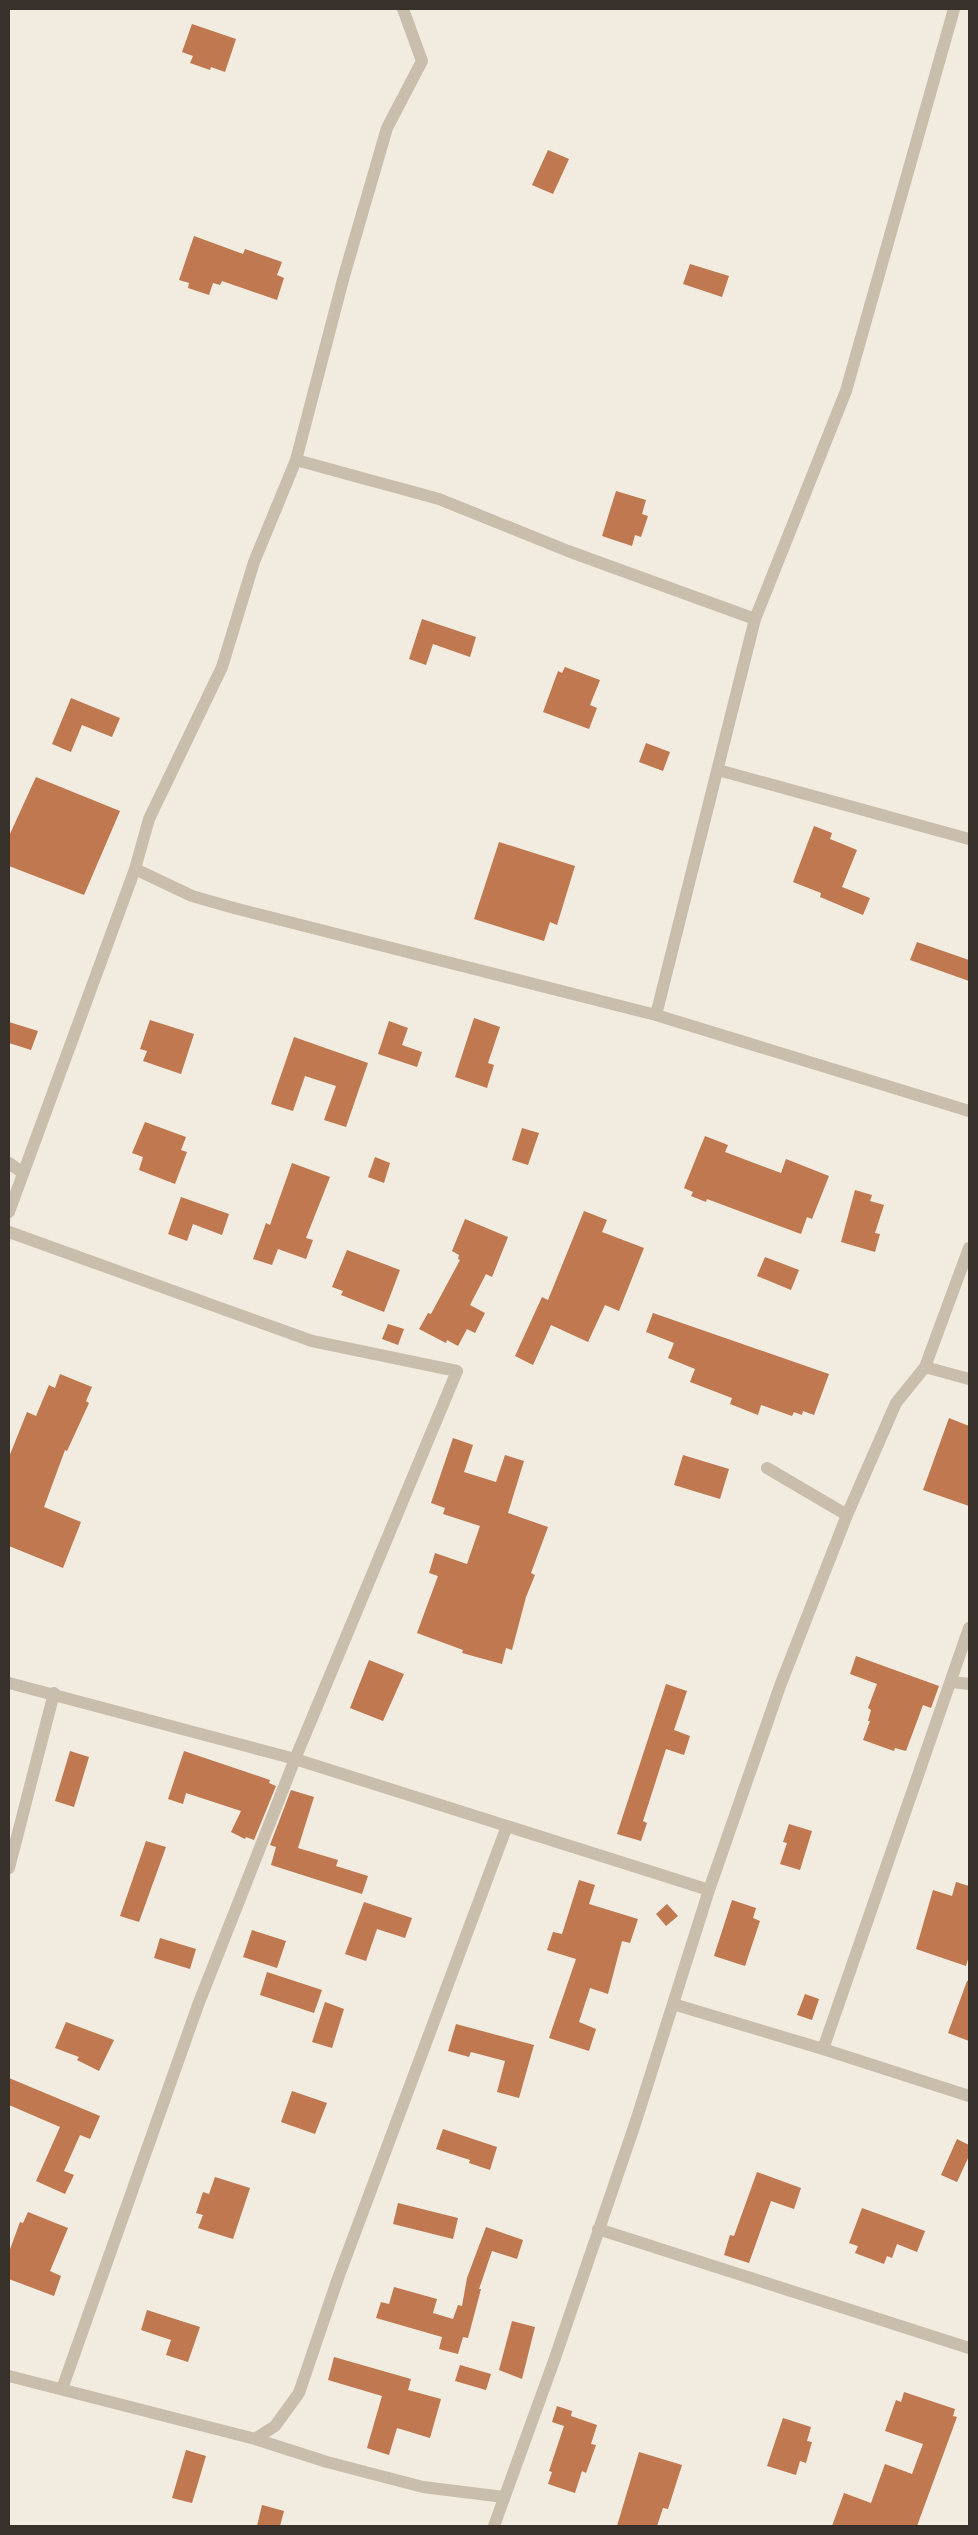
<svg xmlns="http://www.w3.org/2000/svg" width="978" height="2535" viewBox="0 0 978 2535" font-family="'Titillium Web',sans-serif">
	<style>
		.building { fill: #bf784f }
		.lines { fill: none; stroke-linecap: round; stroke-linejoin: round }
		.minor { stroke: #c9bdab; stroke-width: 12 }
	</style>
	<rect width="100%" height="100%" fill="#f2ebdf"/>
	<path class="building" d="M192 24 236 39 225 72 211 67 210 70 190 63 193 56 182 52Z
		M548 150 569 159 553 194 532 185Z
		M194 236 243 254 245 249 282 262 277 275 284 278 277 300 222 281 220 285 213 283 209 295 188 288 189 283 179 280Z
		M690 264 729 276 722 297 683 284Z
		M616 491 646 500 642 514 648 516 641 537 635 535 632 546 602 536Z
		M422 619 476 637 470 657 433 644 426 665 409 659Z
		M565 667 600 680 590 705 597 708 589 729 543 712 558 671 562 673Z
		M71 698 120 718 112 737 82 725 71 752 52 744Z
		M646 743 670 752 663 771 639 762Z
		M36 777 120 811 84 895 9 866V836Z
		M814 826 832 833 830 839 857 850 842 887 870 898 863 915 820 897 821 893 793 882Z
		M499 842 575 866 557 925 550 922 544 941 474 919Z
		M917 942 969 960V981L910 960Z
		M474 1018 500 1027 488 1063 494 1065 487 1088 455 1077Z
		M150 1020 194 1034 181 1074 143 1061 147 1051 140 1049Z
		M389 1021 408 1028 402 1045 422 1052 417 1067 378 1054Z
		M9 1022 38 1031 31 1050 9 1043Z
		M294 1037 368 1063 346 1127 324 1120 336 1086 305 1076 293 1111 271 1104Z
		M145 1122 186 1137 181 1150 187 1152 175 1184 139 1170 143 1157 132 1153Z
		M522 1128 539 1133 528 1165 512 1160Z
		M705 1136 728 1145 725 1152 781 1173 786 1159 829 1176 812 1219 807 1217 801 1234 707 1199 706 1202 691 1196 693 1192 684 1188Z
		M375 1157 390 1163 384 1183 368 1177Z
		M292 1163 330 1177 306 1238 313 1240 306 1259 278 1249 272 1265 253 1259 266 1223 270 1225Z
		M855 1190 872 1195 870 1201 884 1205 875 1233 880 1234 875 1252 841 1242Z
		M181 1197 229 1214 222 1235 193 1224 187 1241 168 1234Z
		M584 1211 607 1220 602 1232 644 1248 619 1311 605 1305 588 1342 551 1325 533 1365 515 1356 542 1297 548 1300Z
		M465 1219 508 1237 492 1277 486 1274 470 1305 485 1313 475 1333 467 1329 458 1346 447 1340 446 1343 419 1329 428 1313 431 1314 460 1260 458 1259 459 1255 452 1251Z
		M347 1250 400 1270 384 1312 341 1295 343 1291 332 1287Z
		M765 1257 799 1270 791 1290 757 1276Z
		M653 1313 829 1374 814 1415 803 1411 802 1415 794 1412 792 1416 761 1405 758 1415 730 1404 732 1398 690 1382 695 1369 668 1358 674 1343 646 1332Z
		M388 1324 404 1329 398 1345 382 1339Z
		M60 1374 92 1387 86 1401 89 1403 67 1451 65 1450 44 1507 81 1522 63 1568 9 1546V1457L27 1412 36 1416 49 1385 55 1388Z
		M949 1418 969 1426V1506L923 1490Z
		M453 1438 473 1445 464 1472 496 1482 505 1455 524 1461 508 1513 548 1527 531 1573 535 1575 526 1597 512 1650 506 1648 502 1664 462 1653 463 1650 417 1633 438 1576 429 1573 435 1553 467 1564 480 1526 443 1514 445 1508 431 1503Z
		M683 1455 729 1469 720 1499 674 1485Z
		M856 1656 939 1686 931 1708 923 1705 906 1751 895 1748 894 1751 863 1740 870 1721H868L871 1710 868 1708 877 1684 850 1674Z
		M369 1660 404 1674 383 1721 350 1708Z
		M666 1684 687 1691 674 1730 690 1736 684 1755 666 1749 643 1821 647 1823 641 1841 617 1834Z
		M70 1751 89 1757 74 1807 55 1801Z
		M184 1751 270 1780 269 1783 276 1786 254 1840 246 1837 245 1839 231 1832 241 1811 186 1793 183 1804 168 1799Z
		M291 1790 314 1797 298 1848 338 1860 336 1866 368 1876 362 1894 271 1865 276 1847 270 1845Z
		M789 1824 812 1831 800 1870 780 1864 787 1843 783 1842Z
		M146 1841 166 1847 139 1922 120 1916Z
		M579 1880 595 1885 589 1904 638 1919 630 1943 622 1941 608 1994 590 1988 579 2022 596 2029 589 2051 549 2038 576 1959 547 1950 553 1932 562 1934Z
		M956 1882 969 1886V1956L966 1966 916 1949 933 1890 952 1896Z
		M732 1900 756 1908 753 1918 760 1921 745 1966 714 1956Z
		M364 1902 412 1918 405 1938 377 1929 366 1961 345 1954Z
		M667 1904 678 1916 666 1926 656 1914Z
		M252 1930 286 1941 277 1968 243 1957Z
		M160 1938 196 1949 190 1969 154 1958Z
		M267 1972 322 1990 314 2013 260 1995Z
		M967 1981H969V2041L948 2033Z
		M805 1994 819 1999 812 2020 797 2015Z
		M325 2002 344 2009 332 2048 312 2042Z
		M66 2022 114 2040 99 2071 77 2060 79 2057 55 2048Z
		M456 2024 534 2045 519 2098 497 2092 505 2061 471 2052 469 2057 448 2051Z
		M9 2078 100 2116 90 2139 80 2135 64 2171 74 2175 65 2194 36 2181 60 2127 9 2105Z
		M292 2091 327 2103 315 2134 281 2122Z
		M443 2129 497 2147 490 2170 469 2163 470 2160 436 2149Z
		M957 2139 969 2145V2156L957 2182 941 2175Z
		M757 2172 801 2188 794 2209 771 2201 749 2263 724 2255 730 2235 734 2236Z
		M215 2177 250 2188 233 2239 198 2228 203 2215 196 2213 203 2192 209 2194Z
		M398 2203 458 2218 453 2239 393 2224Z
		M862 2208 925 2231 917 2252 897 2244 892 2258 887 2256 884 2264 855 2253 858 2246 849 2243Z
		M28 2212 68 2228 50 2271 61 2276 54 2296 9 2279V2252L20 2222 23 2223Z
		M486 2227 523 2240 517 2259 492 2251 479 2289H481L468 2338 463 2337 458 2354 439 2349 442 2337 376 2318 381 2302 389 2304 394 2287 437 2299 433 2313 453 2319 458 2305 462 2306 467 2278Z
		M147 2310 200 2327 188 2362 166 2355 171 2340 141 2330Z
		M512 2321 535 2327 522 2379 499 2370Z
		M334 2357 411 2379 408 2390 441 2399 430 2438 397 2428 389 2455 367 2448 382 2396 328 2380Z
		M460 2365 491 2374 486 2390 455 2381Z
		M904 2392 955 2409 953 2416 957 2417 917 2526H832L844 2493 871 2503 885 2464 912 2474 923 2444 885 2431 896 2400 901 2402Z
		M557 2406 572 2411 571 2416 597 2425 591 2444 596 2445 586 2473 582 2471 575 2493 548 2484 552 2472 549 2471 564 2426 552 2422Z
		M783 2418 811 2427 807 2441 812 2442 806 2463 800 2461 796 2475 767 2466Z
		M186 2450 206 2456 192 2503 172 2498Z
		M639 2452 682 2465 668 2509 663 2508 657 2526H617Z
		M262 2505 284 2511 280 2526H257Z"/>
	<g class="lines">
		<path class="minor" d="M296 460 439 499 568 551 755 619 846 391 954 9
			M718 770 969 839
			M135 869 192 896 234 908 656 1015 969 1111
			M656 1015 755 619
			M9 1163 23 1173
			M9 1212 135 869 149 819 222 667 254 562 296 460 344 276 387 128 422 61 403 9
			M9 1232 312 1341 457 1371 295 1759 198 2005 62 2389
			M925 1367 969 1379
			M767 1468 847 1515
			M952 1682 969 1684
			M9 1683 295 1759 709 1890
			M9 1868 54 1693
			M673 2004 823 2049 969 2096
			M823 2049 969 1628
			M598 2229 969 2348
			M9 2376 255 2439 327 2462 423 2487 504 2497
			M255 2439 275 2426 299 2393 337 2281 507 1826
			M494 2526 555 2358 635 2124 709 1890 780 1686 847 1515 896 1403 925 1367 969 1248"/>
	</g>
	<rect width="978" height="2535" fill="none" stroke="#38302a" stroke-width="20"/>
</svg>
